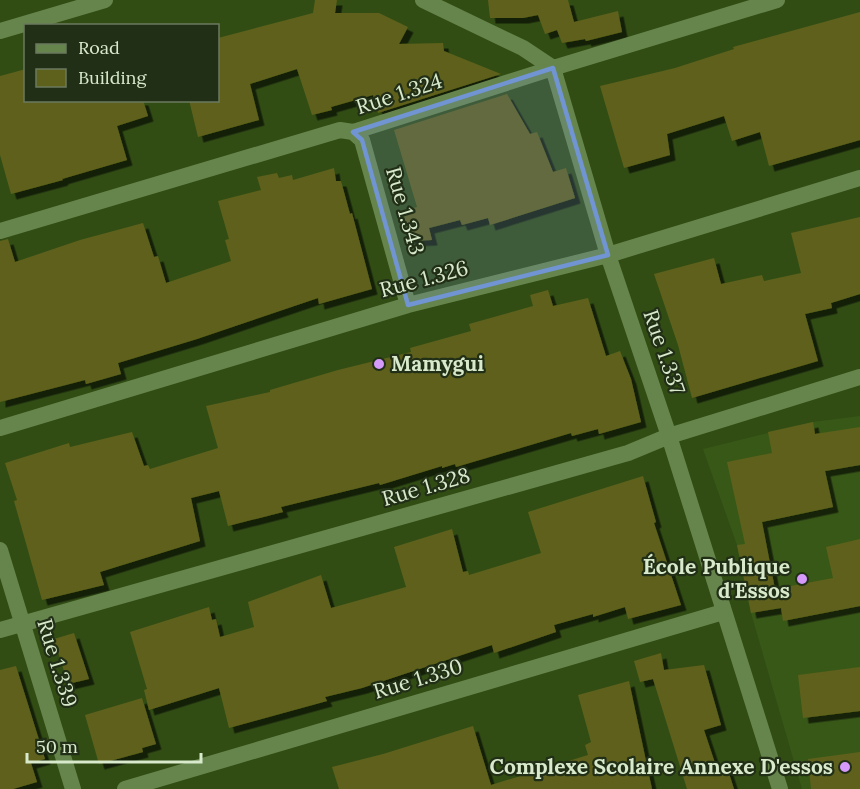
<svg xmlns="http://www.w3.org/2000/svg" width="860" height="789" viewBox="0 0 860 789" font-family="Lora,serif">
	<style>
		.built { fill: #385817 }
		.building { fill: #5e611b; filter: url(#shadow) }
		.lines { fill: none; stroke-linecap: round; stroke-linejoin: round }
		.minor { stroke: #66854c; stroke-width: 16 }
		.marked { fill: #7194d2; fill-opacity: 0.2; stroke: #7194d2; stroke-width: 4.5; stroke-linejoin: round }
		.poi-dot { fill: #d69bfa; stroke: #222f17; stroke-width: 2 }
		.labels { text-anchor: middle; stroke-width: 4.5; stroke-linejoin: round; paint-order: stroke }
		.street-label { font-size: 21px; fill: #d8eacb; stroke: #222f17 }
		.poi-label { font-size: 21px; font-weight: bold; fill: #d8eacb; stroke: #222f17; text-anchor: end }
	</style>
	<defs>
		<filter id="shadow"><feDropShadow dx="5.5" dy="5.5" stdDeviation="0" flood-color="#0009"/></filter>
	</defs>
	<rect width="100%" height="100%" fill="#314d14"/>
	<path class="built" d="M860 416V789H802L751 613 737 545 703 449 813 422Z"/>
	<path class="building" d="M315 0H337L335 13H379L408 27 399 44 443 43 444 51 501 74 378 113 373 95 331 107 332 110 312 115 297 69 250 84 259 120 198 137 189 100H218V38L313 13Z
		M488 0H568L574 22 618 11 622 32 586 41 585 39 562 43 557 30 545 34 538 15 523 18H490Z
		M860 12V140L769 166 760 132 732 141 724 116 667 134 670 155 624 168 600 86 675 68 734 49 733 47Z
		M26 69V100H143L148 116 117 126 127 160 62 179 63 180 11 194 0 155V76Z
		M507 94 530 134 537 132 553 172 566 168 575 198 490 225 488 218 462 225 460 220 429 228 432 240 410 241 403 211 417 207 394 130Z
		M334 168 336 181H341L350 214 352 213 372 289 319 304 318 298 197 339 118 363 121 374 86 384 85 380 0 402V241L8 239 15 262 80 240 143 223 154 257 158 256 166 283 231 261 225 240 229 239 218 201 261 190 257 177 277 173 279 178 292 175 293 180Z
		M860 217V294L831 303 832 308 805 314 818 361 692 398 678 345 654 274 714 258 721 284 762 275 764 281 801 273 791 233Z
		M548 290 553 306 588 298 606 356 620 351 631 379 641 422 599 434 598 429 572 436 571 433 456 467 455 464 442 468V466L380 485 379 483 281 507 283 512 228 526 219 491 191 498 200 541 100 572 104 585 42 600 14 501 17 500 5 463 69 443 70 447 132 432 144 466 148 465 150 469 218 448 206 406 270 392V390L338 370 411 352 410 348 471 331 469 324 533 306 530 295Z
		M813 422 815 434 860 427V465L825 471 833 507 762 522 775 589 833 578 826 547 860 539V606L783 621 781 608 751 613 737 545 745 544 727 462 772 453 768 432Z
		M643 476 656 522 654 523 681 605 628 619 625 607 593 617V614L554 625 556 632 494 653 492 645 362 688 325 697 327 701 229 728 219 688 149 710 144 690 147 689 130 632 209 607 212 620 216 619 220 637 254 627 248 602 321 575 331 608 406 587 394 547 452 529 463 572 468 571 469 575 541 553 528 512Z
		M74 633 89 679 68 684 54 639Z
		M661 653 664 670 704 665 721 725 704 730 717 769 727 767 734 789H687L653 679 640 682 634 661Z
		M16 666 45 759 31 763 37 782 13 789H0V670Z
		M860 667V711L803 718 798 675Z
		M629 681 652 789H339L332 767 383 754 473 726 491 785 588 755 585 745 591 742 578 695Z
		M142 698 156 744 142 748 143 752 99 764 85 715Z
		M860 752V789H811L808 759Z"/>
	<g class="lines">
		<path class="minor" d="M423 0 523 48 553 68 608 255 669 436 780 789
			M0 31 105 0
			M353 132 362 140 408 305
			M0 231 340 130 353 132 553 68 777 0
			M0 428 408 305 608 255 860 178
			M0 550 73 789
			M0 630 628 453 669 436 860 377
			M125 789 723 612"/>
	</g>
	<path class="marked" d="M553 68 608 255 408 305 362 140 353 132Z"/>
	<g class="poi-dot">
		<circle cx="379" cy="364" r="6"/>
		<circle cx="802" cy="579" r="6"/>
		<circle cx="845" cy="767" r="6"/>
	</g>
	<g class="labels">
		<g class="street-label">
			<text transform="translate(399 94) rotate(-18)" y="7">Rue 1.324</text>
			<text transform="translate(405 211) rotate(74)" y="7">Rue 1.343</text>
			<text transform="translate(424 279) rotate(-15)" y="7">Rue 1.326</text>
			<text transform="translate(664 352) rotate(71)" y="7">Rue 1.337</text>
			<text transform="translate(426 487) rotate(-16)" y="7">Rue 1.328</text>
			<text transform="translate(57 663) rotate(73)" y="7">Rue 1.339</text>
			<text transform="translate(418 679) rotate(-17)" y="7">Rue 1.330</text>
		</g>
		<g class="poi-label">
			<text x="391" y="371" text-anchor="start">Mamygui</text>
			<text x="790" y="574">École Publique<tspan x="790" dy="24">d'Essos</tspan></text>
			<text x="833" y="774">Complexe Scolaire Annexe D'essos</text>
		</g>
	</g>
	<rect x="24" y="24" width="195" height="78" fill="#222f17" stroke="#6b7a5f" stroke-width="1.5"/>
	<rect x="36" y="44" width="30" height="9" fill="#66854c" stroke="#6b7a5f" stroke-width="1.5"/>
	<text x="78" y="54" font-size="18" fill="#d8eacb">Road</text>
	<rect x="36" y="69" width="30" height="18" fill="#5e611b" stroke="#6b7a5f" stroke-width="1.5"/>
	<text x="78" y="84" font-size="18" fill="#d8eacb">Building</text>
	<path d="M27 753v9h174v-9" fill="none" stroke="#d8eacb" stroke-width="3"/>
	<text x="36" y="753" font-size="18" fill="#d8eacb" stroke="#222f17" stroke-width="4.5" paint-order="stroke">50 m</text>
</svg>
